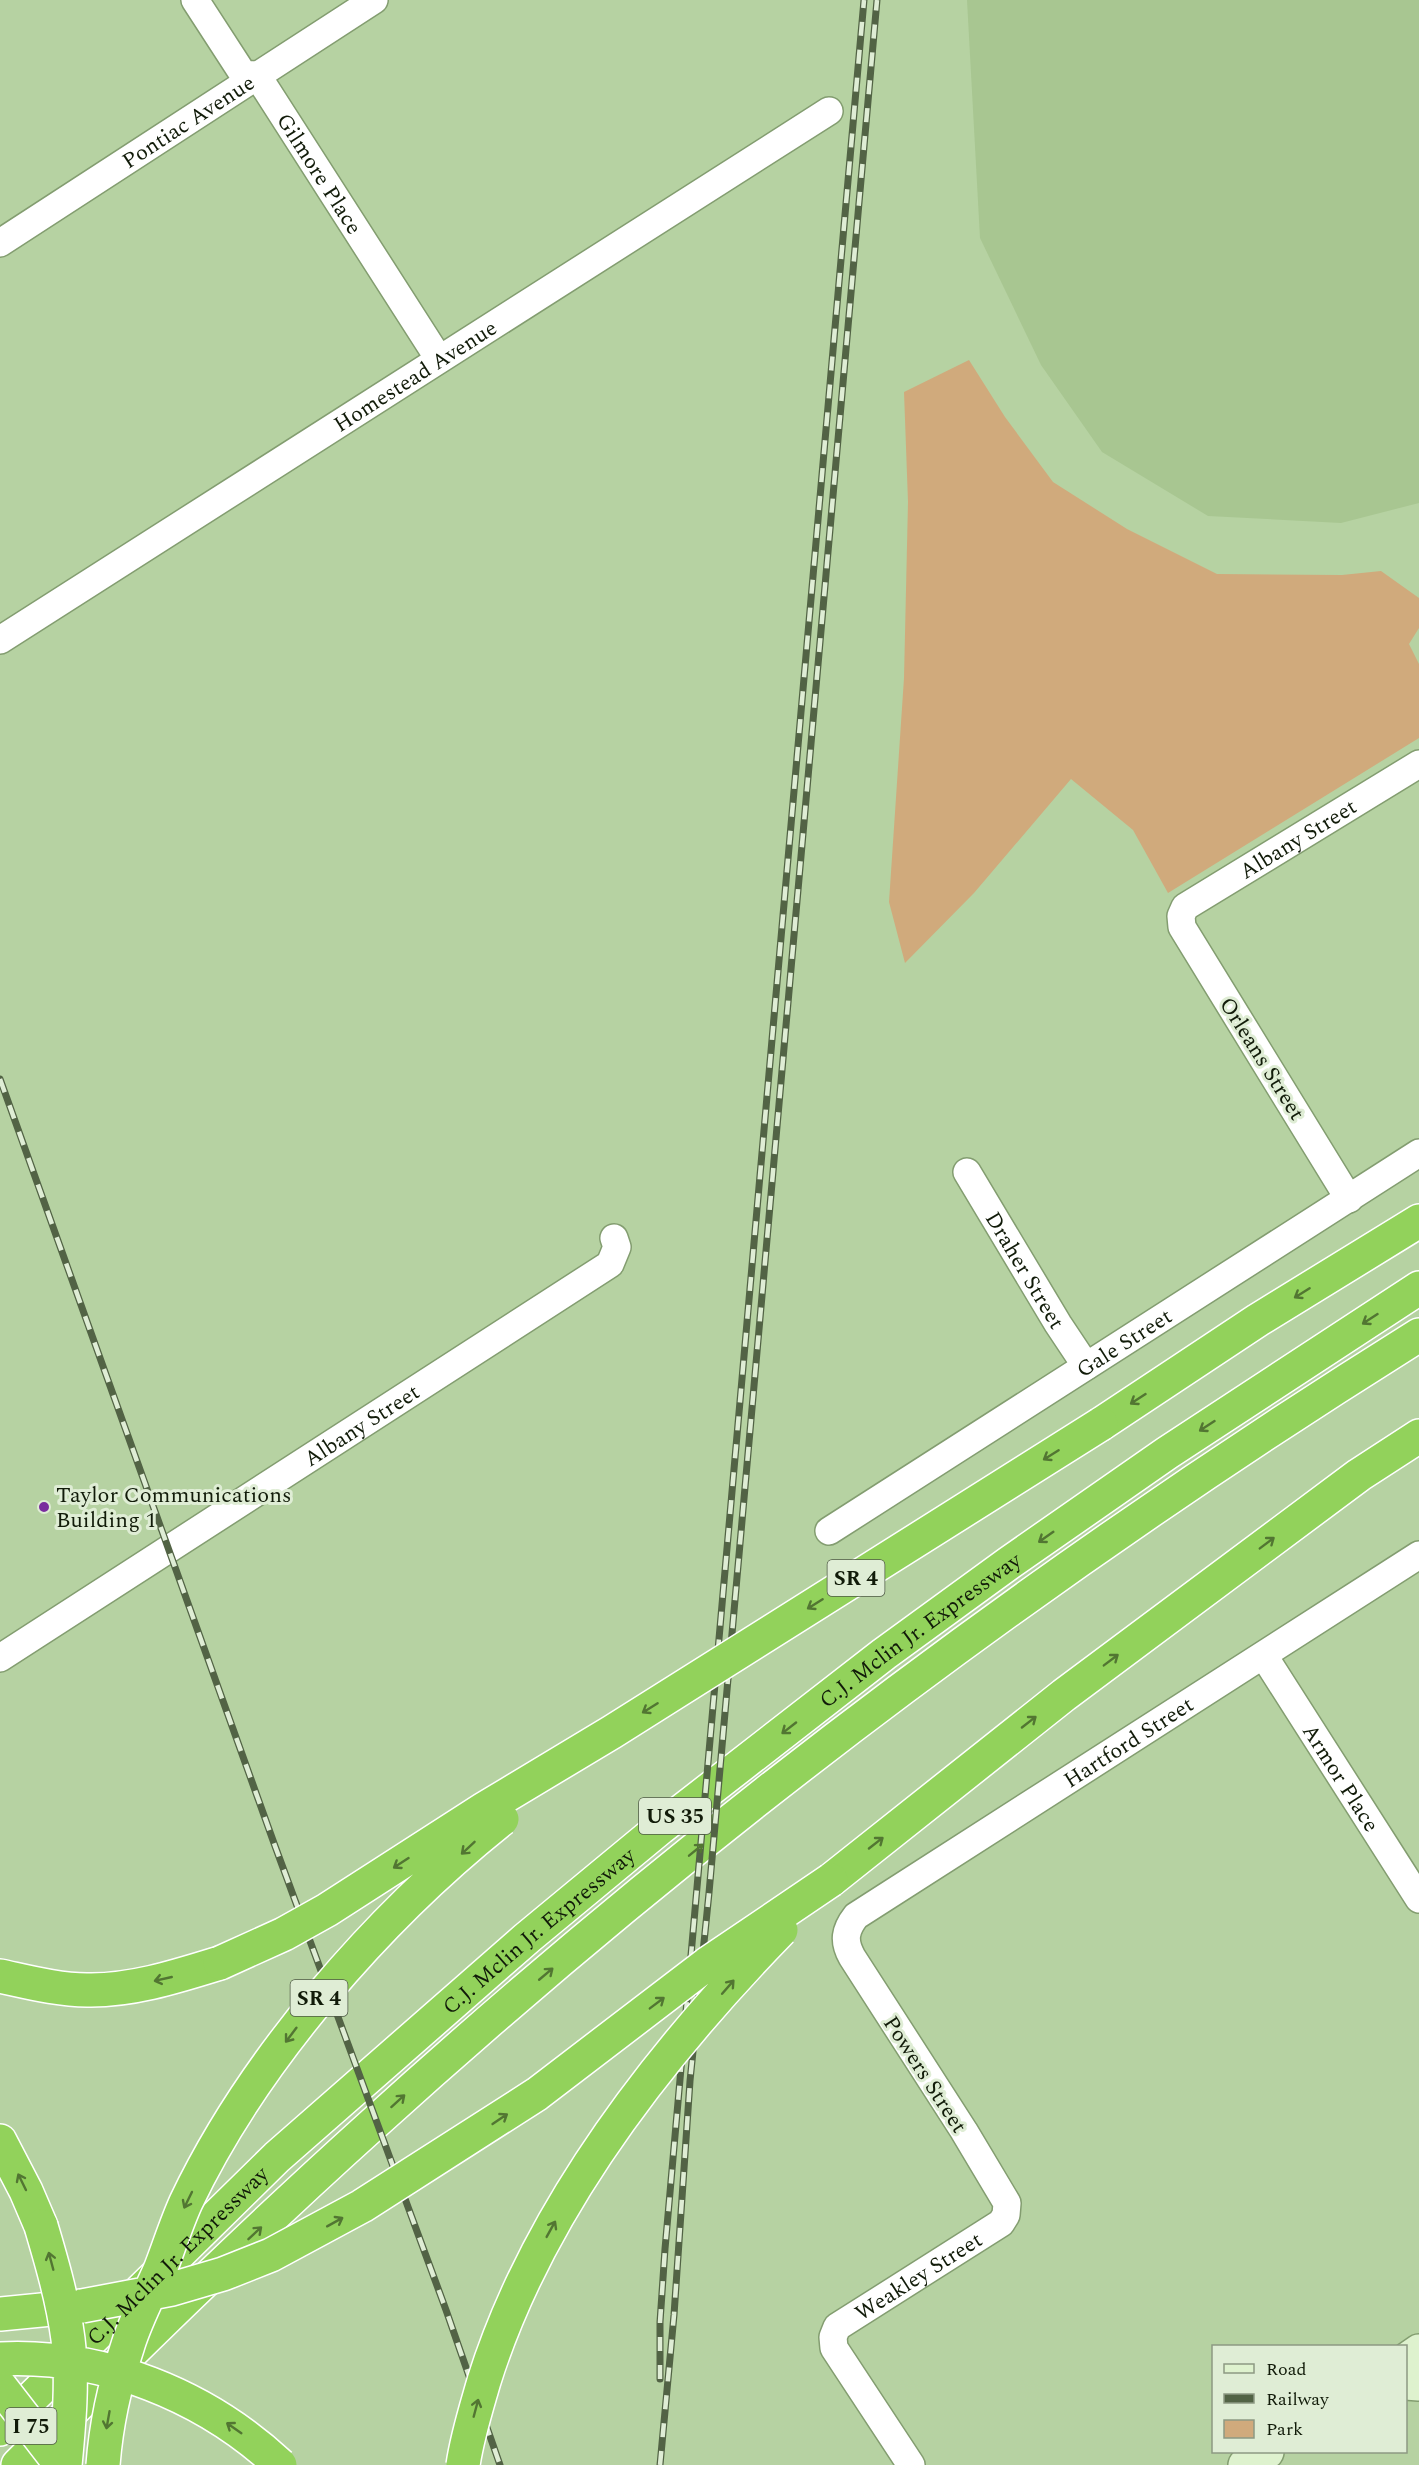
<svg xmlns="http://www.w3.org/2000/svg" width="1419" height="2465" viewBox="0 0 1419 2465" font-family="Spectral,serif">
	<style>
		.built { fill: #a8c691 }
		.green { fill: #d0aa7c }
		.lines { fill: none; stroke-linecap: round; stroke-linejoin: round }
		.street-casing { stroke: #839d70; stroke-width: 30 }
		.secondary-casing { stroke: #839d70; stroke-width: 36 }
		.highway-casing { stroke: #fff; stroke-width: 36 }
		.street { stroke: #fff; stroke-width: 27 }
		.secondary { stroke: #def2ce; stroke-width: 33 }
		.highway { stroke: #92d25b; stroke-width: 33 }
		.rail-casing { stroke: #526345; stroke-width: 7 }
		.rail { stroke: #dfedd5; stroke-width: 4.5; stroke-dasharray: 14; stroke-linecap: butt }
		.highway-bridge-casing { stroke: #fff; stroke-width: 36; stroke-linecap: butt }
		.highway-bridge { stroke: #92d25b; stroke-width: 33 }
		.oneway { stroke: #527632 }
		.poi-dot { fill: #7a2d9e; stroke: #dfedd5; stroke-width: 2 }
		.labels { text-anchor: middle; stroke-width: 6; stroke-linejoin: round; paint-order: stroke }
		.shield { fill: #dfedd5; stroke: #4f5a46; stroke-width: 1.5 }
		.shield-label { font-size: 21px; font-weight: bold; fill: #111b09 }
		.street-label { font-size: 22px; fill: #111b09; stroke: #dfedd5 }
		.poi-label { font-size: 22px; fill: #111b09; stroke: #dfedd5; text-anchor: start }
	</style>
	<rect width="100%" height="100%" fill="#b6d2a2"/>
	<path class="built" d="M967 0H1419V503L1341 523 1208 516 1102 452 1041 365 980 238Z"/>
	<path class="green" d="M969 360 1005 417 1053 482 1127 529 1217 574 1342 575 1381 571 1419 598V628L1409 644 1419 664V738L1168 893 1133 830 1071 779 974 893 905 963 889 902 904 678 908 502 904 392Z"/>
	<g class="lines">
		<g class="street-casing">
			<g id="street">
				<path id="s1" d="M195 0 243 74 257 75 439 359"/>
				<path id="s2" d="M0 243 374 0"/>
				<path id="s3" d="M0 640 829 111"/>
				<path id="s4" d="M967 1172 1058 1324 1086 1366"/>
				<path id="s5" d="M1349 1199 1182 927 1181 916 1185 907 1419 764"/>
				<path id="s6" d="M829 1531 1419 1153"/>
				<path id="s7" d="M1264 1656 1419 1899"/>
				<path id="s8" d="M0 1658 610 1264 617 1247 614 1238"/>
				<path id="s9" d="M911 2465 834 2348 833 2337 837 2327 1001 2223 1006 2215 1007 2203 964 2131 852 1957C843 1941 845 1930 856 1916L1419 1555"/>
			</g>
		</g>
		<g class="secondary-casing">
			<path id="secondary" d="M1406 2360 1419 2351
				M1406 2383 1419 2384
				M1245 2465 1267 2452"/>
		</g>
		<g class="highway-casing">
			<g id="highway">
				<path d="M1101 1424 1258 1320 1419 1221"/>
				<path d="M831 1880 1064 1695 1359 1475 1419 1436"/>
				<path d="M0 1976C28 1982 58 1990 87 1990 132 1991 178 1976 220 1963"/>
				<path d="M0 2141 26 2191 41 2226"/>
				<path d="M0 2314 82 2306"/>
				<path id="s10" d="M0 2429 277 2157 527 1938 660 1828 884 1654 1009 1563 1167 1453 1419 1288"/>
				<path d="M18 2465C133 2349 250 2235 371 2126 695 1832 1048 1567 1419 1335"/>
			</g>
		</g>
		<use href="#street" class="street"/>
		<use href="#secondary" class="secondary"/>
		<use href="#highway" class="highway"/>
		<g class="rail-casing">
			<path id="rail" d="M0 1079 275 1846 446 2310 500 2465
				M660 2379V2322L665 2249 864 0
				M660 2465 674 2315 690 2081 709 1893 877 0"/>
		</g>
		<use href="#rail" class="rail"/>
		<g class="highway-bridge-casing">
			<path id="highway-bridge" d="M220 1963 284 1934 327 1910 484 1809 612 1732 1101 1424
				M41 2226C52 2263 63 2301 68 2339 73 2380 69 2424 65 2465
				M82 2306 172 2289 223 2274 271 2255 362 2206 537 2094 707 1964 831 1880
				M0 2359C103 2354 205 2395 280 2465
				M0 2386 61 2465
				M103 2465C106 2424 115 2384 128 2345 136 2319 149 2295 160 2270 169 2247 176 2224 186 2202 254 2059 379 1917 502 1819
				M463 2465C467 2437 476 2409 484 2381 537 2212 658 2056 781 1930"/>
		</g>
		<use href="#highway-bridge" class="highway-bridge"/>
	</g>
	<defs><path id="oneway-shaft" d="M-6 0H5M1.5-3L5.5 0L1.5 3" fill="none" stroke-width="1.6" stroke-linecap="round" stroke-linejoin="round" transform="scale(1.5)"/></defs>
	<g class="oneway">
		<use href="#oneway-shaft" transform="translate(1302 1293) rotate(148)"/>
		<use href="#oneway-shaft" transform="translate(1370 1319) rotate(147)"/>
		<use href="#oneway-shaft" transform="translate(1138 1399) rotate(147)"/>
		<use href="#oneway-shaft" transform="translate(1207 1426) rotate(147)"/>
		<use href="#oneway-shaft" transform="translate(1051 1455) rotate(148)"/>
		<use href="#oneway-shaft" transform="translate(1046 1537) rotate(145)"/>
		<use href="#oneway-shaft" transform="translate(1267 1543) rotate(-37)"/>
		<use href="#oneway-shaft" transform="translate(815 1604) rotate(148)"/>
		<use href="#oneway-shaft" transform="translate(1111 1660) rotate(-37)"/>
		<use href="#oneway-shaft" transform="translate(650 1708) rotate(148)"/>
		<use href="#oneway-shaft" transform="translate(1029 1722) rotate(-38)"/>
		<use href="#oneway-shaft" transform="translate(789 1728) rotate(142)"/>
		<use href="#oneway-shaft" transform="translate(876 1843) rotate(-38)"/>
		<use href="#oneway-shaft" transform="translate(468 1848) rotate(137)"/>
		<use href="#oneway-shaft" transform="translate(696 1850) rotate(-39)"/>
		<use href="#oneway-shaft" transform="translate(401 1863) rotate(147)"/>
		<use href="#oneway-shaft" transform="translate(546 1974) rotate(-40)"/>
		<use href="#oneway-shaft" transform="translate(163 1979) rotate(167)"/>
		<use href="#oneway-shaft" transform="translate(728 1987) rotate(-49)"/>
		<use href="#oneway-shaft" transform="translate(657 2003) rotate(-37)"/>
		<use href="#oneway-shaft" transform="translate(291 2035) rotate(127)"/>
		<use href="#oneway-shaft" transform="translate(398 2101) rotate(-42)"/>
		<use href="#oneway-shaft" transform="translate(500 2119) rotate(-34)"/>
		<use href="#oneway-shaft" transform="translate(22 2182) rotate(-116)"/>
		<use href="#oneway-shaft" transform="translate(188 2200) rotate(116)"/>
		<use href="#oneway-shaft" transform="translate(335 2222) rotate(-29)"/>
		<use href="#oneway-shaft" transform="translate(551 2229) rotate(-61)"/>
		<use href="#oneway-shaft" transform="translate(255 2233) rotate(-43)"/>
		<use href="#oneway-shaft" transform="translate(51 2261) rotate(-105)"/>
		<use href="#oneway-shaft" transform="translate(476 2408) rotate(-75)"/>
		<use href="#oneway-shaft" transform="translate(108 2420) rotate(100)"/>
		<use href="#oneway-shaft" transform="translate(234 2428) rotate(-145)"/>
	</g>
	<circle class="poi-dot" cx="44" cy="1507" r="6"/>
	<g class="labels">
		<g class="shield">
			<rect x="827.5" y="1560" width="57" height="36" rx="4.5"/>
			<rect x="639" y="1798" width="72" height="36" rx="4.5"/>
			<rect x="290.5" y="1980" width="57" height="36" rx="4.5"/>
			<rect x="5.5" y="2408" width="51" height="36" rx="4.5"/>
		</g>
		<g class="shield-label">
			<text x="856" y="1585">SR 4</text>
			<text x="675" y="1823">US 35</text>
			<text x="319" y="2005">SR 4</text>
			<text x="31" y="2433">I 75</text>
		</g>
		<g class="street-label">
			<text dy="8" stroke="none"><textPath href="#s2" startOffset="224">Pontiac Avenue</textPath></text>
			<text dy="8" stroke="none"><textPath href="#s1" startOffset="219">Gilmore Place</textPath></text>
			<text dy="8" stroke="none"><textPath href="#s3" startOffset="492">Homestead Avenue</textPath></text>
			<text dy="8" stroke="none"><textPath href="#s5" startOffset="472">Albany Street</textPath></text>
			<text transform="translate(1263 1058) rotate(58)" y="8">Orleans Street</text>
			<text dy="8" stroke="none"><textPath href="#s4" startOffset="114">Draher Street</textPath></text>
			<text dy="8" stroke="none"><textPath href="#s6" startOffset="350">Gale Street</textPath></text>
			<text dy="8" stroke="none"><textPath href="#s8" startOffset="430">Albany Street</textPath></text>
			<text dy="8" stroke="none"><textPath href="#s10" startOffset="1220">C.J. Mclin Jr. Expressway</textPath></text>
			<text dy="8" stroke="none"><textPath href="#s9" startOffset="1036">Hartford Street</textPath></text>
			<text dy="8" stroke="none"><textPath href="#s7" startOffset="144">Armor Place</textPath></text>
			<text dy="8" stroke="none"><textPath href="#s10" startOffset="734">C.J. Mclin Jr. Expressway</textPath></text>
			<text transform="translate(926 2074) rotate(57)" y="8">Powers Street</text>
			<text dy="8" stroke="none"><textPath href="#s10" startOffset="248">C.J. Mclin Jr. Expressway</textPath></text>
			<text dy="8" stroke="none"><textPath href="#s9" startOffset="258">Weakley Street</textPath></text>
		</g>
		<g class="poi-label">
			<text x="56" y="1502">Taylor Communications<tspan x="56" dy="25">Building 1</tspan></text>
		</g>
	</g>
	<rect x="1212" y="2345" width="195" height="108" fill="#dfedd5" stroke="#8d9983" stroke-width="1.5"/>
	<rect x="1224" y="2364" width="30" height="9" fill="#def2ce" stroke="#8d9983" stroke-width="1.5"/>
	<text x="1266" y="2375" font-size="18" fill="#111b09">Road</text>
	<rect x="1224" y="2394" width="30" height="9" fill="#526345" stroke="#8d9983" stroke-width="1.5"/>
	<text x="1266" y="2405" font-size="18" fill="#111b09">Railway</text>
	<rect x="1224" y="2420" width="30" height="18" fill="#d0aa7c" stroke="#8d9983" stroke-width="1.5"/>
	<text x="1266" y="2435" font-size="18" fill="#111b09">Park</text>
</svg>
